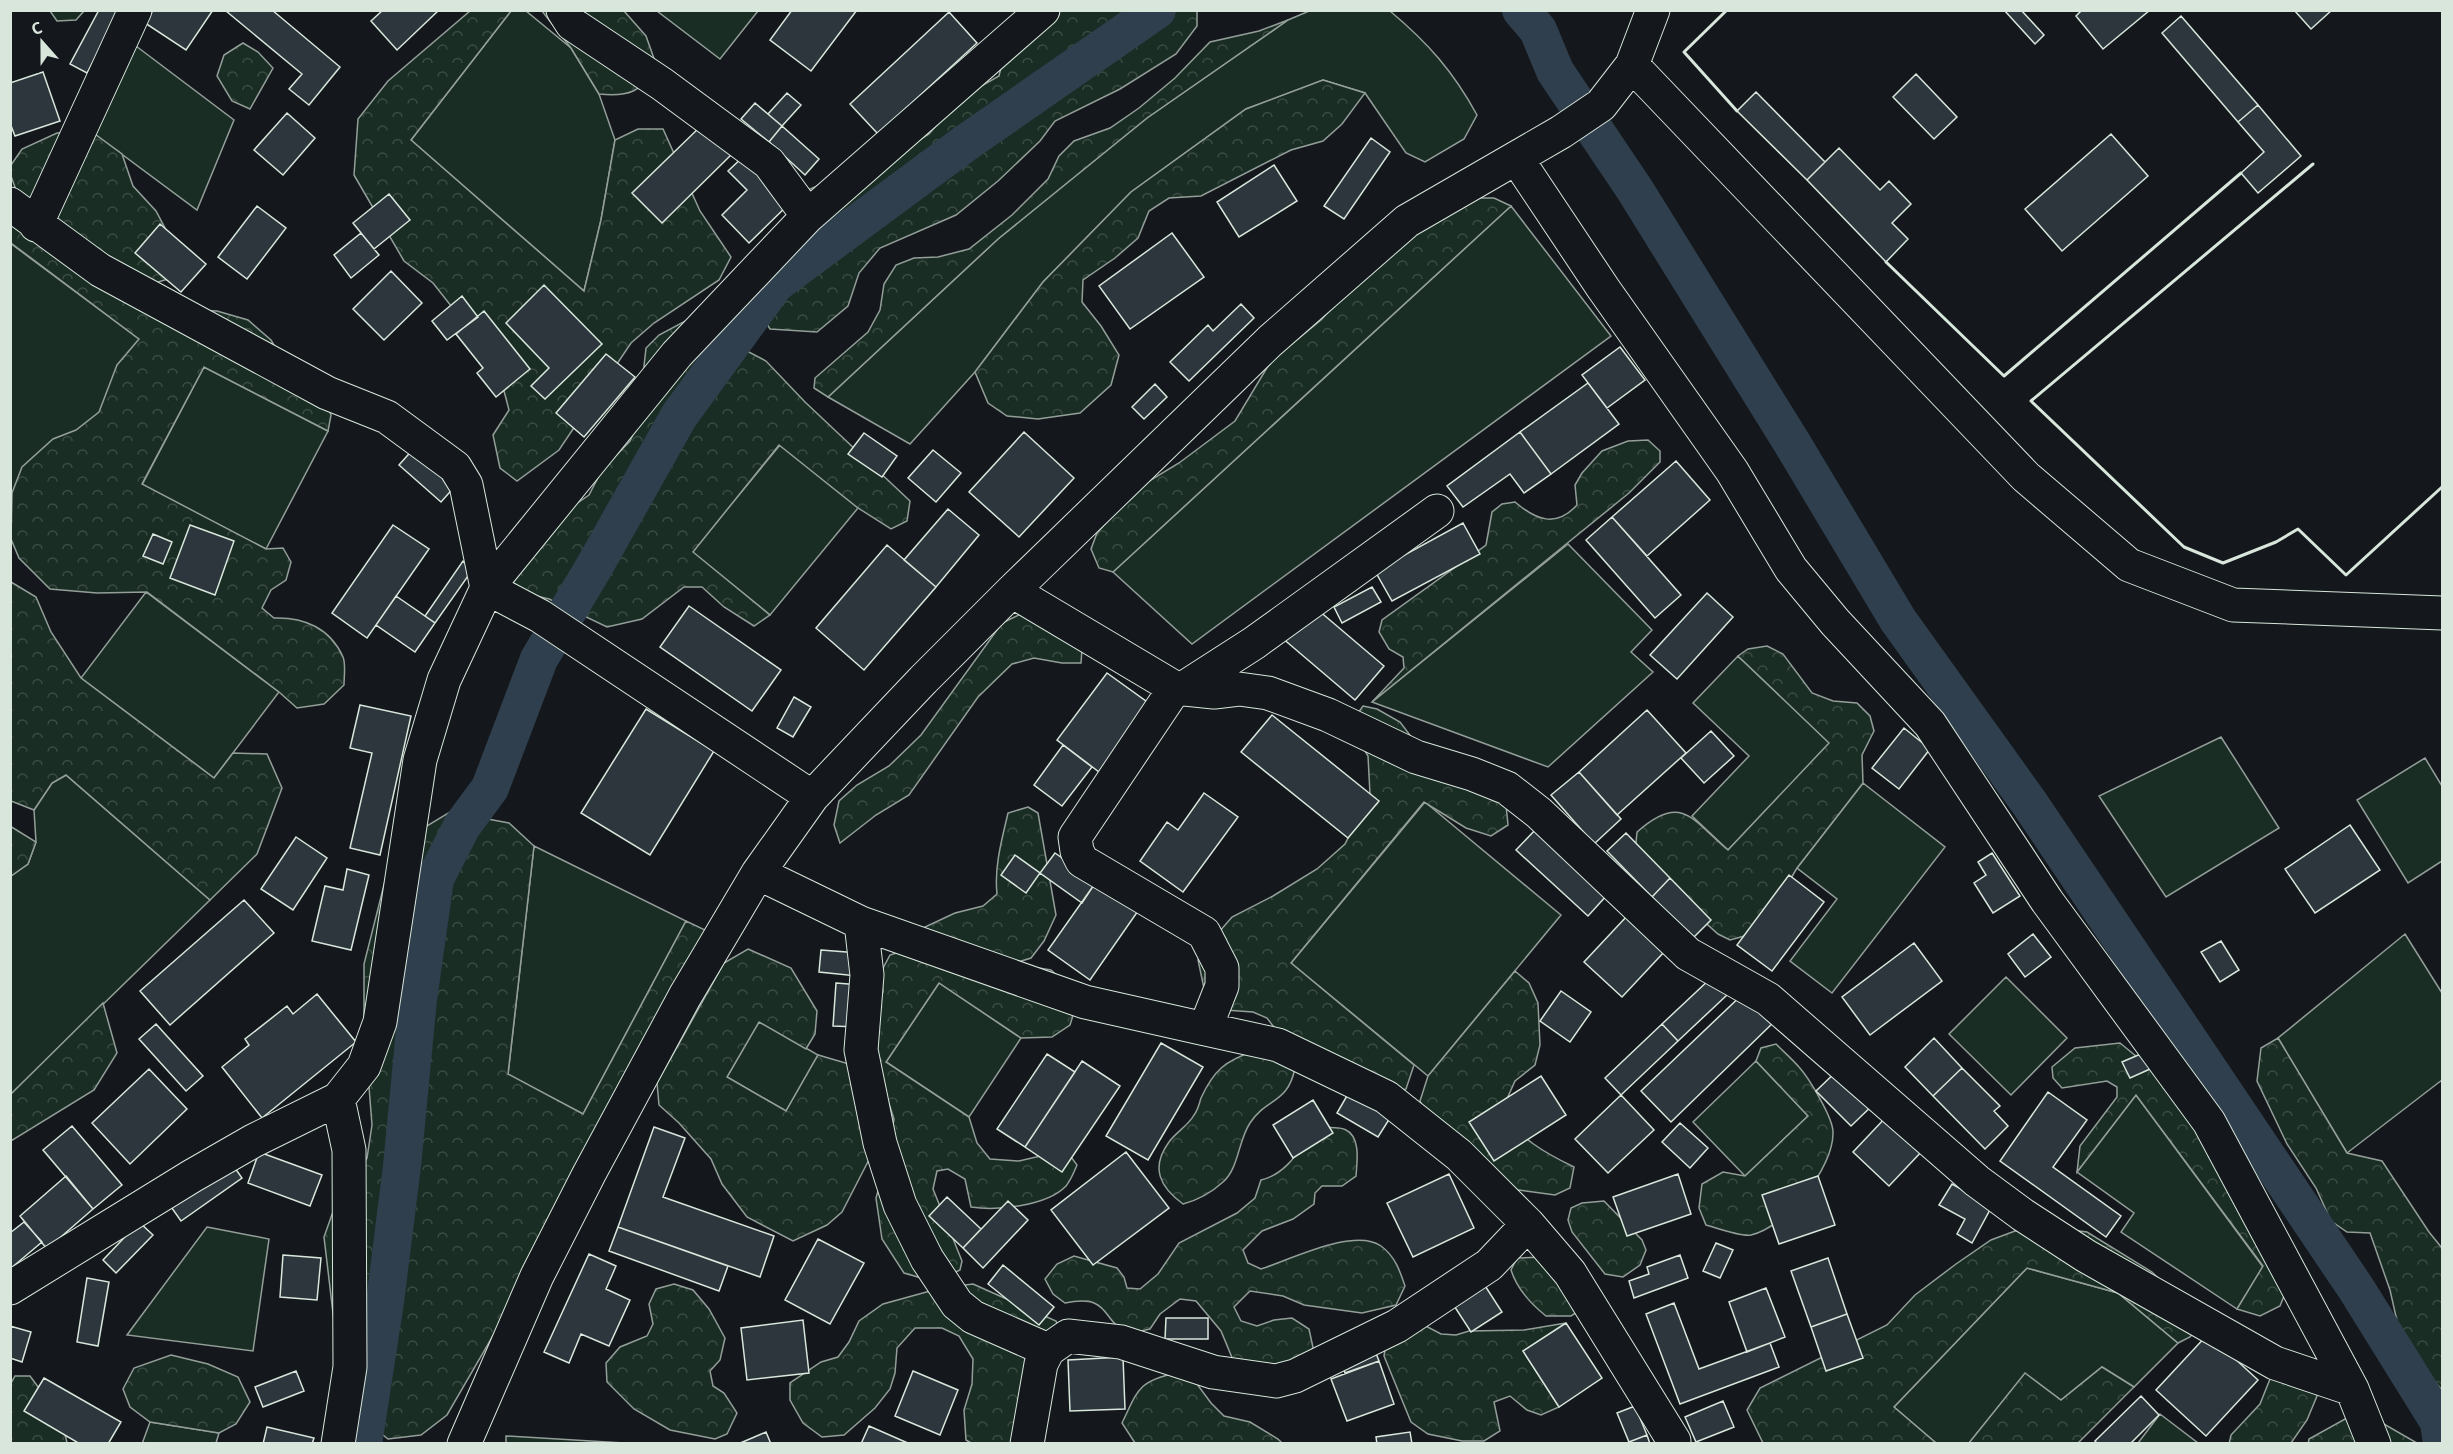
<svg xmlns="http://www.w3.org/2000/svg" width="2453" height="1454" viewBox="0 0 2453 1454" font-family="'Open Sans',sans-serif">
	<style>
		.green { fill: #1a2d24; stroke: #939e99; stroke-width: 1.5 }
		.forest { fill: url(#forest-crowns); stroke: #939e99; stroke-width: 1.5 }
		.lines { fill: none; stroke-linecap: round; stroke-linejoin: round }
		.canal { stroke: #2f3f4d; stroke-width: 38 }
		.building { fill: #2c363c; stroke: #d8e6dc; stroke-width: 1.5 }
		.minor-casing { stroke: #d8e6dc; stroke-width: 35 }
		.minor { stroke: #14181c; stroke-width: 33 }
		.wall { stroke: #d8e6dc; stroke-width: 3 }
	</style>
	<defs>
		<pattern id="forest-crowns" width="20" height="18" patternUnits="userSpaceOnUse" patternTransform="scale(1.5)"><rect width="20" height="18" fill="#1a2d24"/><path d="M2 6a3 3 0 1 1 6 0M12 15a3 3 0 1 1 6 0" fill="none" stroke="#3b4b43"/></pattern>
	</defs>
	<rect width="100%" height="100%" fill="#14181c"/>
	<path class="green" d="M511 11H526L571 48 599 94 615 140 601 220 584 291 411 140Z
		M657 11H758L720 59Z
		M1309 11H1390C1428 43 1453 71 1477 115L1464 139 1425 162 1406 153 1365 93 1323 80 1246 109 1131 192 1043 282 975 372 910 444 828 397 998 239 1147 118 1288 20Z
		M132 43 234 120 197 210 92 132Z
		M1511 206 1611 336 1192 644 1113 572Z
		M10 243 155 351 11 525Z
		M204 367 328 431 266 549 142 485Z
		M780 445 858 508 770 615 692 552Z
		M1568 544 1652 630 1631 652 1653 672 1548 767 1372 702Z
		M146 592 279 692 214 778 81 678Z
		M1738 656 1830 743 1728 850 1692 816 1749 756 1693 703Z
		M2221 737 2279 828 2166 897 2099 796Z
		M2425 758 2442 786V861L2408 883 2357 800Z
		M66 775 210 900 11 1094V876L28 864 36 842 34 810 52 783Z
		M1863 783 1945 847 1832 993 1790 961 1837 899 1797 868Z
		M1425 802 1561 915 1428 1076 1291 963Z
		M534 846 686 921 583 1114 508 1075Z
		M2405 934 2442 993V1080L2347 1153 2278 1038Z
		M2006 977 2067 1038 2011 1095 1949 1034Z
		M939 983 1021 1038 969 1117 886 1062Z
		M759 1021 818 1055 786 1111 727 1077Z
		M1756 1061 1808 1116 1745 1176 1693 1122Z
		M2136 1095 2263 1267 2237 1309 2121 1232 2134 1213 2077 1172Z
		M207 1227 269 1239 253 1351 127 1335Z
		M2027 1268 2118 1293 2178 1343 2134 1387 2102 1367 2061 1400 2025 1374 1969 1443H1936L1894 1407Z
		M2160 1414 2198 1443H2138Z
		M150 1422 219 1433 216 1443 142 1444Z
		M506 1436 624 1443H506Z"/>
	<path class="forest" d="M1033 10 1197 11V26L1176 54 1120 89 1055 121 1040 141 998 181 956 215 880 248 859 273 848 306 817 332 770 329 749 294 759 249 805 191 903 150 929 134 960 98 999 76 1004 55Z
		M50 11H84L76 20 57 21Z
		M470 11H511L411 140 584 291 601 220 615 140 638 129H663L700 211 731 257 719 280 654 323 631 343 559 450 517 481 500 468 493 435 509 410 497 364 433 283 404 261 354 175 358 119 388 81Z
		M542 11H624L646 36 657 67C641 92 629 97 599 94L571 48Z
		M1288 20 1147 118 998 239 828 397 814 388 815 378 868 332 880 310 884 284 896 265 914 258 938 257 969 249 1012 215 1048 179 1059 156 1074 141 1110 128 1139 108 1175 78 1210 42 1259 31Z
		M243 43 258 52 273 68 250 109 232 101 217 76 224 55Z
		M1323 80 1365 93 1342 124 1323 141 1291 150 1201 196 1169 198 1149 211 1138 238 1115 258 1083 280 1082 302 1101 326 1119 355 1111 385 1080 413 1038 419 1007 416 988 403 975 372 1043 282 1131 192 1246 109Z
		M92 132 122 154 133 186 156 211 184 264 177 276 146 286 16 190 11 176V165L22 149 57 133Z
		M1470 198H1494L1511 206 1113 572 1099 568 1091 549 1097 533 1136 489 1179 463 1235 421 1271 361 1321 320 1399 235Z
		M10 206 191 310 217 311 248 320 271 340 284 362 325 399 331 415 328 431 204 367 142 484 266 549 283 548 291 562 286 580 271 590 262 608 274 618C304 617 330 628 343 657 346 664 344 677 344 685L324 704 297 708 279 692 147 592 97 593 50 589 19 558 11 539 12 493 22 467 53 439 76 430 99 412 117 365 139 339 11 243Z
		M687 320 766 361 805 402 910 501 907 521 891 529 858 508 779 445 693 552 770 615 754 626 724 607 702 587H684L642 619 607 627 549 599 524 593 507 576 573 506 589 495 602 470 630 441 647 403 644 366 646 348 659 335Z
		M1648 440 1660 451V462L1629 493 1372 702 1404 668 1403 657 1389 649 1379 632 1382 620 1486 545 1492 512 1502 504 1515 502C1536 520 1556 528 1577 505L1575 485 1582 473 1602 451 1628 441Z
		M11 582 36 597 51 632 81 678 214 778 233 753 267 754 282 788 257 854 210 900 66 775 52 783 34 810 11 801Z
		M1027 611 1082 649 1081 663H1062L1034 658 1012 664 978 697 909 795 876 815 840 843 834 825 839 801 857 785 889 766 921 735 1002 623Z
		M1767 646 1783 654 1812 693 1833 701 1857 703 1870 716 1874 731 1862 755 1863 783 1797 868 1759 932 1730 940 1718 934 1646 869 1635 853 1637 832C1682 792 1692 820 1728 850L1829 743 1738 656 1748 649Z
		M1363 706 1377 709 1400 722 1425 755 1506 805 1508 825 1491 836 1466 828 1424 802 1291 963 1414 1065 1406 1089 1397 1092 1280 1035 1267 1018 1253 1012 1225 1010 1205 993 1198 960 1206 947 1232 917 1273 896 1317 869 1345 844 1370 794 1368 756 1353 731V720Z
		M1028 807 1038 813 1056 915 1044 941 1031 958 992 970 923 938 925 927 955 913 983 906 997 894C994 867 1002 839 1008 813Z
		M450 812 509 823 534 846 508 1074 583 1114 686 921 705 930 542 1251 447 1415 421 1435 388 1439 357 1414 335 1330 324 1237 336 1203 367 1158 372 1125 364 1023V964L387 873 420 830Z
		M10 826 36 842 28 864 11 876Z
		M748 949 791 968 817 1011 815 1034 806 1049 759 1022 727 1077 786 1111 818 1055 856 1066 874 1150 842 1212 827 1225 793 1241 747 1217 722 1184 711 1159 679 1123 659 1105 657 1083 724 963Z
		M902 951 980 975 1039 968 1051 970 1068 986 1074 1012 1070 1025 1052 1037 1021 1038 939 983 886 1062 969 1117 977 1143 990 1159 1019 1161 1066 1150 1077 1165C1074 1172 1071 1180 1066 1186 1047 1206 997 1211 971 1207L965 1179 948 1169 937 1171 933 1189 962 1261 960 1270 935 1282 904 1273 882 1239 876 1198 888 1157 894 1119 885 1091 868 1061 875 1011 883 992 881 972 890 955Z
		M1515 971 1529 983 1538 1003 1540 1045 1535 1065 1515 1081 1502 1110C1518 1138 1545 1153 1574 1167L1570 1188 1555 1195 1504 1188 1430 1120 1420 1101 1428 1076Z
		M103 1003 117 1053 94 1090 11 1141V1094Z
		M2278 1038 2347 1153 2382 1161 2429 1232 2442 1248V1390L2428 1374 2399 1330 2390 1290 2370 1233 2347 1232 2331 1221 2316 1188 2287 1144 2257 1081 2261 1048Z
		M2120 1043 2159 1075 2171 1087 2288 1286 2280 1306 2260 1316 2237 1309 2263 1266 2136 1095 2077 1172 2080 1146 2117 1097V1087L2107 1081 2062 1088 2053 1078 2052 1067 2075 1048Z
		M1776 1044C1784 1052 1792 1059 1799 1067 1809 1078 1833 1118 1833 1132 1834 1168 1786 1227 1751 1235 1741 1237 1717 1228 1706 1225L1699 1208 1702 1184 1723 1172 1745 1176 1808 1116 1756 1061 1761 1048Z
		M1254 1051 1295 1068C1288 1104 1266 1098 1250 1123 1238 1141 1239 1168 1223 1182 1211 1193 1198 1200 1183 1204 1160 1187 1150 1168 1169 1142 1176 1132 1188 1126 1194 1115 1198 1110 1199 1104 1201 1098 1214 1070 1225 1061 1254 1051Z
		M1316 1128C1325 1128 1339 1126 1346 1130 1361 1137 1357 1163 1356 1176L1342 1186H1322L1315 1193 1314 1204 1293 1219 1262 1231 1243 1250 1248 1263 1261 1269C1290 1260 1354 1227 1381 1246 1395 1256 1400 1271 1405 1286L1396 1305 1362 1313 1304 1305 1283 1296 1250 1291 1234 1307 1241 1321 1257 1326 1274 1320 1292 1318 1309 1329 1314 1352 1275 1373 1233 1360 1221 1331 1196 1301 1180 1299 1160 1314 1150 1329C1144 1330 1136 1333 1131 1332 1099 1325 1115 1293 1065 1303L1053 1294 1045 1279 1057 1264 1074 1256 1117 1268 1124 1277 1127 1288 1140 1289 1158 1274 1179 1243 1237 1213 1255 1198 1261 1180C1287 1174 1300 1149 1316 1128Z
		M1604 1201 1642 1240 1646 1250 1640 1265 1623 1277 1605 1274 1572 1232 1568 1220 1571 1208 1582 1203Z
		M2031 1225 2087 1232 2152 1272 2197 1316 2200 1326 2190 1337 2178 1343 2118 1293 2027 1268 1894 1407 1936 1443H1763L1747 1410 1760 1388 1887 1325 1915 1295 1956 1264 1991 1240Z
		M1545 1257 1587 1306 1571 1316H1546C1531 1304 1517 1289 1511 1270L1517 1258Z
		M674 1284 693 1290 709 1309 725 1338 720 1360 710 1371 713 1386 724 1393 737 1413 727 1434 715 1439 670 1430 634 1409 607 1382 606 1363 620 1347 647 1336 653 1324 649 1304 656 1289Z
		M973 1284 1056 1321 1061 1333 1014 1443H971L966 1440 964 1410 972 1384 973 1359 959 1336 942 1328H915L897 1348 895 1373 890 1389 875 1408 844 1435 822 1437 803 1423 790 1400V1383L821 1362 838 1357 849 1342 859 1321 883 1304 941 1288Z
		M1566 1323 1523 1351 1559 1407 1541 1415 1527 1410 1510 1396 1494 1402 1500 1431 1484 1441H1462L1428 1434 1411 1422 1384 1356 1387 1338 1424 1325 1441 1334 1456 1335 1469 1331 1524 1330Z
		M171 1355 208 1364 238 1377 250 1402 236 1424 219 1433 150 1422 130 1407 123 1389 134 1368Z
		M2102 1367 2134 1387 2078 1443H1969L2025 1373 2061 1400Z
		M1176 1373 1197 1384 1211 1403 1224 1416 1250 1422 1278 1439 1282 1443H1135L1122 1423C1138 1390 1138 1381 1176 1373Z
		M2272 1374 2308 1380 2317 1396 2307 1420 2291 1443 2229 1444 2231 1435 2260 1404Z
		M15 1376H30L62 1419 67 1443H11L10 1385Z
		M2345 1419 2377 1420 2417 1443 2308 1444 2309 1439Z"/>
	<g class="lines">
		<path class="canal" d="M1521 10 1538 30 1555 71 1635 190 1792 443 1898 620 2030 804 2357 1290 2439 1422 2442 1444
			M363 1444 385 1302 402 1166 418 999 435 879 462 826 490 788 539 659 594 567 679 416 775 284 967 142 1157 10"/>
	</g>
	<path class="building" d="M99 10H121L87 73 70 64Z
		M153 10H213L186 50 145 23Z
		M272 10 340 67 309 105 289 89 302 74 226 11Z
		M383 10H439L397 50 371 21Z
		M792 10H857L811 71 770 40Z
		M2004 10H2021L2044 35 2035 44Z
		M2082 10H2150L2103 49 2076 16Z
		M2294 10H2332L2311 29Z
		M949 12 977 43 878 134 850 104Z
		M2181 16 2258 105 2238 122 2162 33Z
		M43 72 60 121 15 136 10 123V83Z
		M1916 74 1957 117 1934 139 1893 97Z
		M1756 92 1825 162 1807 180 1737 111Z
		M787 93 801 105 782 126 768 114Z
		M755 103 782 126 769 142 741 119Z
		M2258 105 2301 156 2258 193 2241 173 2264 152 2238 122Z
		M287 113 315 138 283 175 254 150Z
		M703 124 732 154 662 223 632 193Z
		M782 126 819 159 805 175 769 142Z
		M2111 134 2148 176 2062 251 2025 209Z
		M1371 138 1390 152 1344 219 1324 206Z
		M1839 148 1880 190 1889 181 1911 204 1892 223 1908 239 1886 262 1807 180Z
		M745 155 792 201 749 243 722 215 747 190 728 171Z
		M1274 165 1297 201 1239 237 1217 202Z
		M389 194 410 220 374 249 353 223Z
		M257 206 286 228 247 279 218 257Z
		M160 224 206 264 181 292 135 253Z
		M361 233 379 255 351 278 334 255Z
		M1172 233 1204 277 1130 329 1099 286Z
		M391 271 422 303 384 340 353 309Z
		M544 285 602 344 545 399 531 386 549 368 506 323Z
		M462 296 478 317 447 340 432 321Z
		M1241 304 1254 318 1189 381 1170 362 1208 325 1213 331Z
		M484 311 530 369 496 397 477 373 483 368 456 334Z
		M1620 347 1645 380 1607 408 1582 375Z
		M606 354 635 377 584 437 556 413Z
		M1588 383 1619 424 1551 474 1520 432Z
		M1155 384 1167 397 1144 419 1132 407Z
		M1024 432 1074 478 1019 537 969 492Z
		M1520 432 1551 474 1524 493 1510 474 1463 507 1447 486Z
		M864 433 897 456 882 477 848 454Z
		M415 447 457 484 441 502 399 465Z
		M933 450 961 473 936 502 908 478Z
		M1676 461 1710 500 1647 556 1612 517Z
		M948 509 979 535 936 587 904 560Z
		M1612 517 1681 595 1655 618 1586 540Z
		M1463 523 1480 554 1392 601 1375 571Z
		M190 525 234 541 215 595 170 578Z
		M393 525 429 549 367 638 332 613Z
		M153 534 172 542 163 564 143 556Z
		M887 545 936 587 864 670 816 628Z
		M463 561 473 569 435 623 425 616Z
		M1372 587 1381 602 1342 623 1334 607Z
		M1707 593 1733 617 1677 679 1650 655Z
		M396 596 435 623 415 652 376 625Z
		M1311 604 1384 666 1355 700 1281 637Z
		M689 606 781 670 752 711 660 647Z
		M1107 673 1150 704 1099 772 1057 740Z
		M794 697 811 707 793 737 777 728Z
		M360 705 411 716 380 855 350 848 372 753 350 748Z
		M646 709 714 751 650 855 581 813Z
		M1647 710 1686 753 1617 815 1579 772Z
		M1272 715 1379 801 1348 838 1241 752Z
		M1904 728 1930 749 1899 789 1872 768Z
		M1711 731 1734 756 1704 783 1681 758Z
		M1063 745 1092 767 1062 806 1034 785Z
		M1579 772 1621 819 1594 844 1551 795Z
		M1204 793 1238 817 1183 892 1140 861 1167 822 1178 830Z
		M2350 825 2380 870 2315 913 2285 869Z
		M1537 828 1608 894 1588 916 1516 850Z
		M1626 833 1670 878 1652 897 1607 851Z
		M296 837 327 858 293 910 261 889Z
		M1055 853 1096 882 1082 903 1040 873Z
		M1992 853 2020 896 1993 913 1974 883 1986 875 1978 862Z
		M1015 855 1040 873 1026 893 1001 875Z
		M347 869 369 875 351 950 312 941 325 886 343 890Z
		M1789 875 1824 902 1772 971 1737 945Z
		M1670 878 1711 920 1693 938 1652 897Z
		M1096 882 1138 911 1090 980 1048 950Z
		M244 900 274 933 170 1025 140 991Z
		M1627 916 1665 951 1622 997 1584 962Z
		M2033 934 2051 957 2025 977 2008 954Z
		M2221 941 2239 970 2220 982 2201 952Z
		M1914 943 1942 981 1870 1035 1842 997Z
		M821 950 859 953 857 976 819 972Z
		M1711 978 1727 995 1678 1041 1662 1024Z
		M836 983 861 985 858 1027 833 1026Z
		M1748 989 1777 1019 1671 1122 1641 1091Z
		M1561 991 1591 1012 1570 1042 1540 1021Z
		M317 994 356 1042 262 1118 222 1067 249 1045 245 1039 287 1006 293 1014Z
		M156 1024 203 1076 186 1091 139 1039Z
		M1662 1024 1678 1041 1621 1095 1605 1078Z
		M1934 1038 1962 1068 1933 1096 1905 1067Z
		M1161 1043 1203 1067 1148 1160 1106 1136Z
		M2143 1053 2150 1069 2130 1078 2122 1062Z
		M1047 1054 1075 1072 1025 1147 997 1129Z
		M1082 1061 1120 1086 1062 1172 1025 1147Z
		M1843 1065 1878 1100 1851 1126 1816 1091Z
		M1962 1068 2000 1106 1994 1111 2008 1126 1985 1149 1933 1096Z
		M149 1069 187 1109 130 1164 92 1123Z
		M1541 1076 1566 1115 1494 1161 1469 1122Z
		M2048 1092 2087 1120 2053 1167 2121 1216 2106 1237 2000 1161Z
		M1348 1094 1390 1118 1378 1137 1337 1113Z
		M1621 1095 1654 1130 1608 1173 1575 1139Z
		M1313 1100 1333 1133 1293 1158 1273 1125Z
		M1888 1115 1924 1149 1889 1186 1853 1152Z
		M1680 1123 1708 1148 1690 1168 1662 1142Z
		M72 1126 122 1185 93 1209 43 1150Z
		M654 1127 685 1138 663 1197 774 1236 760 1277 618 1227Z
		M259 1152 322 1175 310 1206 248 1183Z
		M1126 1152 1169 1208 1093 1265 1051 1210Z
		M230 1161 242 1178 181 1221 169 1204Z
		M1449 1174 1474 1228 1413 1257 1387 1203Z
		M1678 1174 1691 1214 1627 1236 1613 1197Z
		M66 1176 93 1209 47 1249 20 1216Z
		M1818 1176 1835 1225 1779 1244 1762 1195Z
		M1952 1184 1992 1206 1972 1243 1957 1234 1965 1219 1939 1205Z
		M947 1197 981 1229 963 1248 929 1216Z
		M1008 1201 1028 1220 983 1268 963 1248Z
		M24 1222 42 1242 10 1269V1233Z
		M139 1222 153 1235 116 1273 103 1260Z
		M618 1227 728 1266 719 1291 609 1251Z
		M818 1239 864 1263 830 1324 785 1300Z
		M1716 1243 1733 1250 1720 1278 1703 1271Z
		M589 1254 616 1266 606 1289 630 1300 609 1346 581 1334 569 1363 544 1352Z
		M283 1255 321 1258 317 1300 280 1297Z
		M1680 1255 1688 1278 1634 1298 1629 1281 1649 1274 1647 1267Z
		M1828 1258 1847 1314 1811 1327 1791 1271Z
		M1003 1265 1054 1307 1039 1325 988 1284Z
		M87 1278 109 1282 98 1346 77 1342Z
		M1480 1278 1502 1312 1471 1332 1449 1298Z
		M1766 1288 1785 1337 1747 1352 1729 1302Z
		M1674 1303 1699 1369 1770 1343 1779 1367 1680 1404 1646 1314Z
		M1847 1314 1863 1358 1826 1371 1811 1327Z
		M1166 1318H1208V1339H1165Z
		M803 1320 809 1373 747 1380 741 1328Z
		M1566 1323 1602 1378 1559 1407 1523 1351Z
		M10 1326 31 1332 22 1362 10 1358Z
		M2208 1334 2258 1380 2206 1436 2156 1390Z
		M1372 1343 1379 1361 1345 1373 1339 1355Z
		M1123 1357 1125 1409 1070 1411 1068 1360Z
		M1379 1361 1394 1404 1347 1421 1331 1379Z
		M296 1371 304 1391 263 1407 255 1387Z
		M913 1371 958 1390 940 1435 895 1416Z
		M44 1378 121 1422 108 1444H80L24 1411Z
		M2141 1396 2159 1415 2130 1444H2098L2095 1441Z
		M1723 1401 1734 1427 1696 1442 1685 1417Z
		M1635 1406 1647 1435 1629 1442 1617 1413Z
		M869 1426 910 1444H861Z
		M267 1427 314 1438 312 1444H263Z
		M766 1432 771 1444H738Z
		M1410 1432 1412 1444H1377L1376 1437Z
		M1647 1435 1650 1444H1625L1629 1442Z"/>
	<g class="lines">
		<g class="minor-casing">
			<path id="minor" d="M563 10 572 24 662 84 769 163 808 216
				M1632 65 2026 477 2129 565 2233 605 2442 613
				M1517 159 1603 288 1732 471 1791 569 1835 622 1930 724 2047 901 2209 1122 2352 1389 2374 1444
				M10 204 100 270 327 393 387 417 455 467 466 485 487 588 540 616 812 797
				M36 225 135 10
				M1175 688 1214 692 1239 689 1268 693 1328 715 1416 757 1472 774 1507 788 1539 813 1688 954 1768 999 1977 1181 2023 1215 2086 1256 2275 1363 2352 1389
				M1184 688 1254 643 1437 511
				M758 873 861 923 1085 1002 1205 1029 1222 986V968L1204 933 1082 861 1077 851 1075 837 1175 688 1012 591
				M861 923 867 975 861 1050 880 1143 900 1205 927 1259 957 1304 973 1317 1048 1350
				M1205 1029 1278 1045 1386 1097 1459 1155 1528 1224 1570 1273 1674 1441
				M338 1099 349 1150 350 1367 338 1444
				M10 1288 192 1176 253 1141 338 1099 364 1066 380 1022 420 760 444 680 487 588 677 354 808 216 1043 10
				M464 1444 537 1276 589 1174 685 996 758 873 812 797 923 680 1012 591 1270 341 1407 221 1561 132 1601 105 1632 65 1653 10
				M1027 1444 1041 1364 1048 1350 1068 1336 1121 1342 1213 1372 1276 1381 1295 1376 1397 1326 1489 1265 1528 1224"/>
		</g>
		<use href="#minor" class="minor"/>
		<path class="wall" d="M1727 10 1684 52 1737 111
			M2313 164 2031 401 2184 547 2223 563 2276 542 2298 529 2346 575 2442 487
			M1886 262 2004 376 2241 173"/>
	</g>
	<rect width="2453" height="1454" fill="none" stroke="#d8e6dc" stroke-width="24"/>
	<g transform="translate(42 42) rotate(339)" stroke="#14181c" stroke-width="4.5" paint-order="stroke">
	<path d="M0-4.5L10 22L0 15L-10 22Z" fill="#d8e6dc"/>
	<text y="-9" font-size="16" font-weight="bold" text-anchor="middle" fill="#d8e6dc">С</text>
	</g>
</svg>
